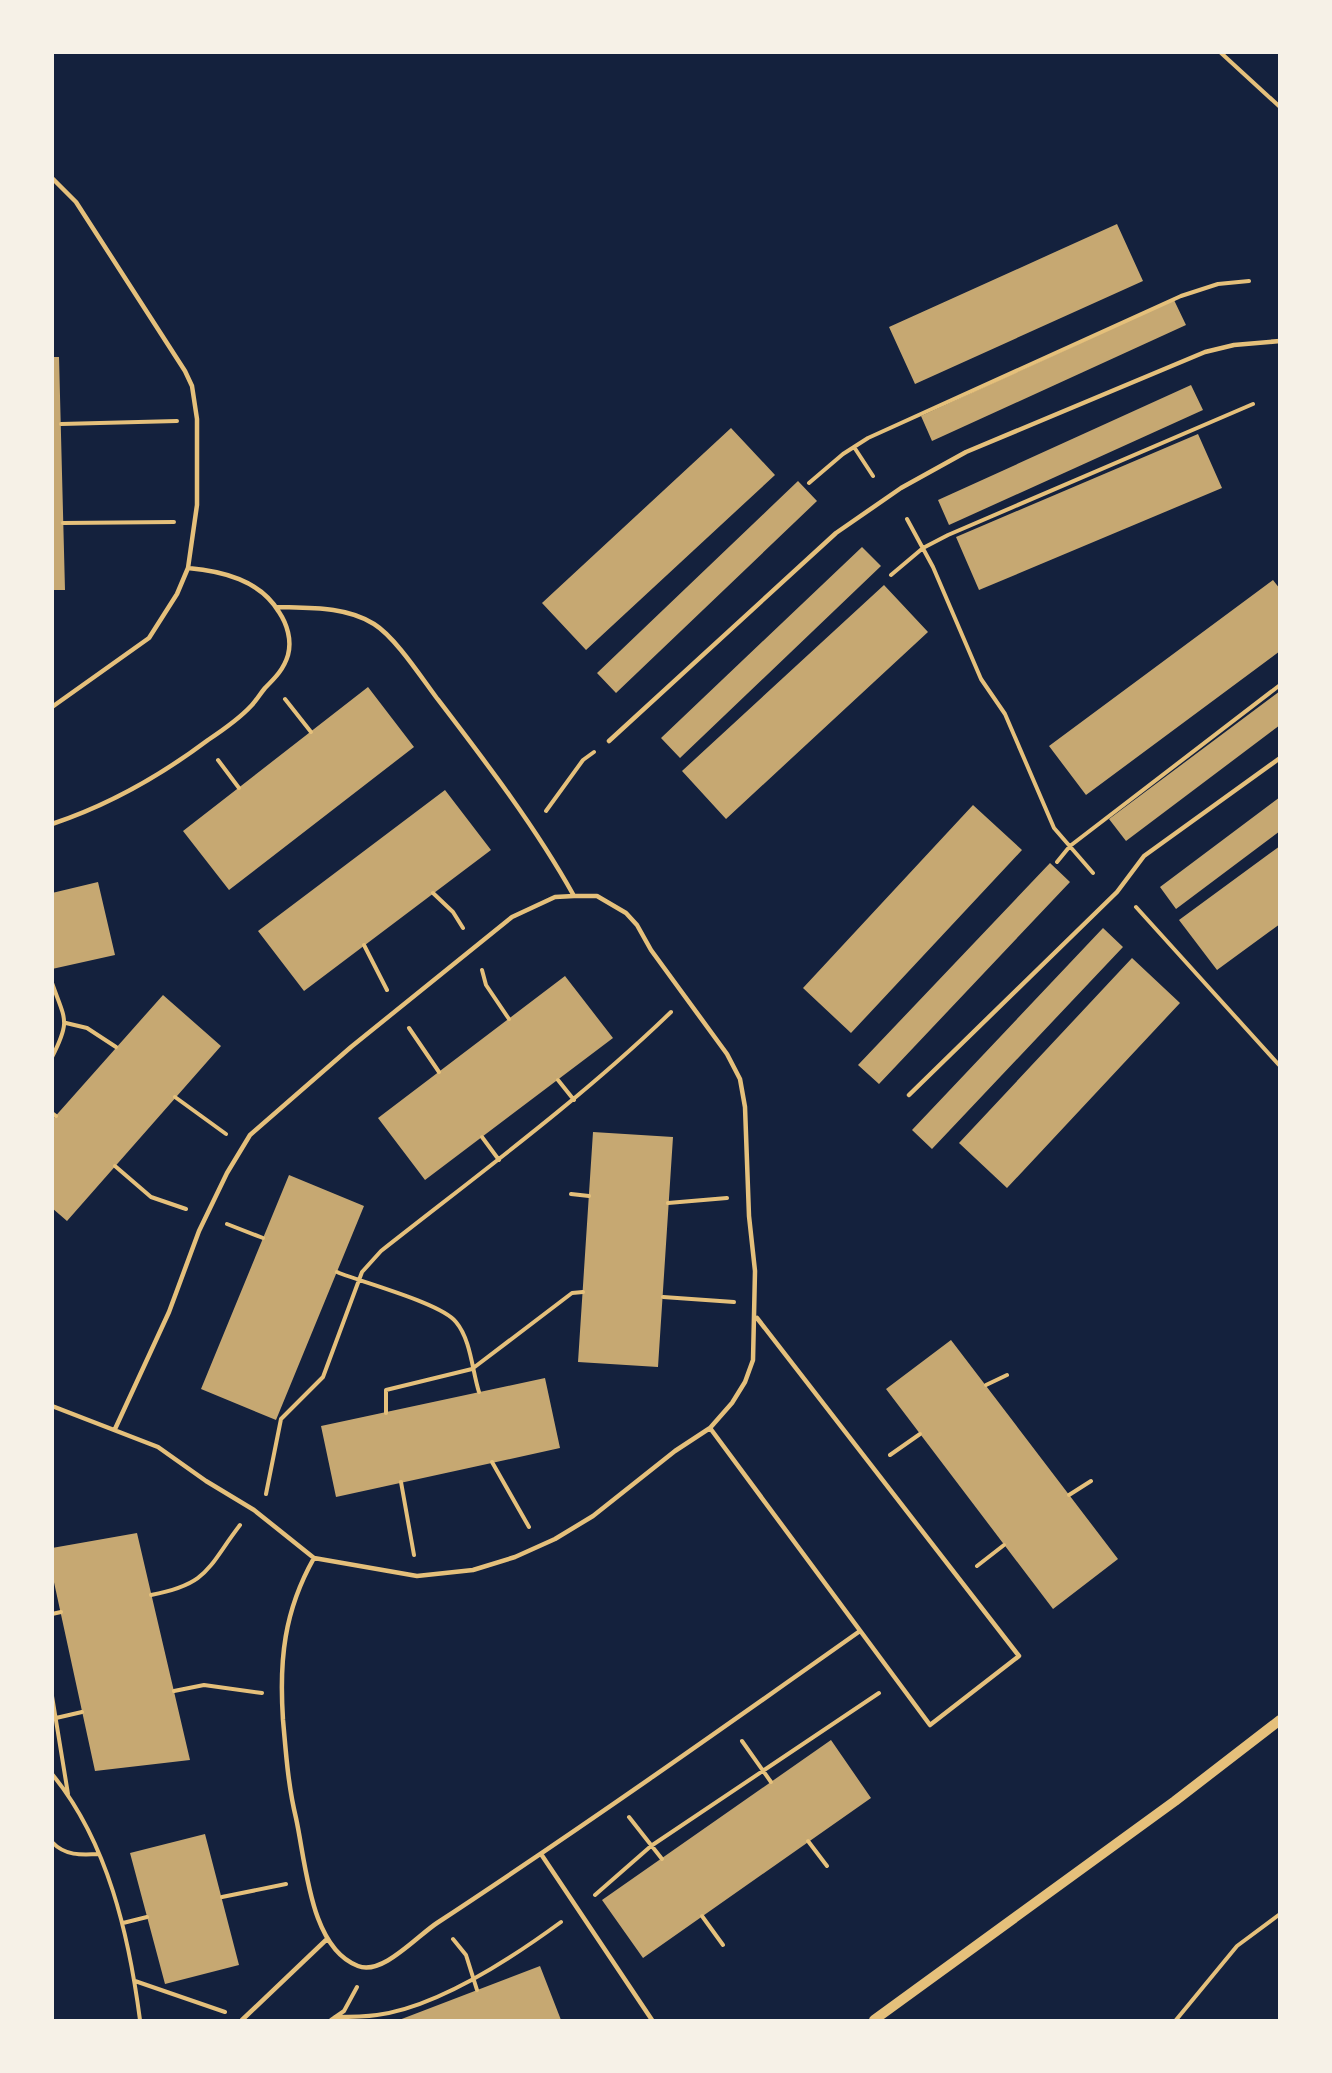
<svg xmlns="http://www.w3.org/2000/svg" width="1332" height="2073" viewBox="0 0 1332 2073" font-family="Karla,sans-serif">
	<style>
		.building { fill: #c6a872 }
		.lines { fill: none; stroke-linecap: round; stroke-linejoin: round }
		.path { stroke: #e5c07b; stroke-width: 4 }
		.service { stroke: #e5c07b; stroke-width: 4.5 }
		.tertiary { stroke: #e5c07b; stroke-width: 10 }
	</style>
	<rect width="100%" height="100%" fill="#14213d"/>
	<path class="building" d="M1117 224 1143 281 915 384 889 327Z
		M1174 300 1186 325 932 441 921 416Z
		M52 357H59L65 590H52Z
		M1191 385 1203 410 949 525 938 500Z
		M731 428 775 475 586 650 542 603Z
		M1198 434 1222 488 979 590 956 537Z
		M798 481 817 501 616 693 597 673Z
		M862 547 881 566 680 758 661 738Z
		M1273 580 1280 589V651L1086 795 1049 746Z
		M884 585 928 632 726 819 682 771Z
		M368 687 414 747 229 890 183 831Z
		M1280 691V725L1126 841 1109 819Z
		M445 790 491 850 304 991 258 931Z
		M1280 797V831L1176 909 1160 887Z
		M973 805 1022 850 851 1033 803 988Z
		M1280 846V924L1217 970 1179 920Z
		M1050 863 1070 882 879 1084 858 1065Z
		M98 882 115 955 52 969V893Z
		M1103 928 1123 947 932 1149 912 1130Z
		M1132 958 1180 1003 1007 1188 959 1143Z
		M565 976 613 1038 425 1180 378 1118Z
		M163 995 221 1046 67 1221 52 1208V1120Z
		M593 1132 673 1137 658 1367 578 1362Z
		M289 1175 364 1206 276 1420 201 1389Z
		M951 1340 1118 1559 1053 1609 886 1389Z
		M545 1378 560 1448 336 1497 321 1426Z
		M137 1533 190 1760 95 1771 52 1573V1548Z
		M831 1740 871 1798 643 1958 602 1900Z
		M205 1834 239 1965 165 1984 130 1853Z
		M540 1966 561 2020H399Z"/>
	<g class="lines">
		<path class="path" d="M1220 52 1280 107
			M61 424 177 421
			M854 447 873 476
			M809 483 843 454 868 438 1181 296 1218 284 1249 281
			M907 519 933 567 981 679 1005 714 1054 828 1093 873
			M63 523 174 522
			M891 575 923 548 948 535 1253 404
			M285 699 311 732
			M218 760 239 788
			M546 811 583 760 594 752
			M1057 862 1070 846 1280 685
			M433 893 453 912 463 928
			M1136 907 1279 1065
			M364 945 387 990
			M482 970 486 985 509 1019
			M52 983C65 1020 71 1020 52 1057
			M66 1023 87 1028 116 1047
			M409 1028 439 1072
			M558 1080 574 1100
			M175 1097 226 1134
			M52 1113 56 1116
			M482 1137 499 1160
			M115 1166 151 1197 186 1209
			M571 1194 589 1196
			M668 1203 727 1198
			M227 1224 263 1238
			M337 1272C363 1283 441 1303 456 1322 471 1340 472 1370 479 1392
			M663 1297 734 1302
			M986 1385 1007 1375
			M386 1413V1390L472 1369 572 1293 583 1292
			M890 1455 920 1434
			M492 1462 529 1527
			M401 1482 414 1555
			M266 1494 281 1419 323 1377 362 1272 381 1251C480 1173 581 1099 671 1012
			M1069 1495 1091 1481
			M977 1566 1004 1545
			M151 1595C209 1584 207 1568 240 1525
			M52 1614 61 1612
			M174 1691 204 1685 262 1693
			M52 1696 68 1794
			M56 1718 82 1712
			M742 1741 771 1782
			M52 1774C108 1842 129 1936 140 2020
			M629 1817 662 1859
			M808 1841 827 1866
			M52 1842C65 1856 81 1855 99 1854
			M595 1895 651 1846 879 1693
			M222 1897 286 1884
			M702 1916 723 1945
			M123 1923 147 1917
			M453 1939 466 1955 477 1990
			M135 1981 225 2012
			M331 2020 344 2011 357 1987
			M336 2020 335 2017C349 2017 363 2017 377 2015 438 2007 512 1958 561 1922
			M1176 2020 1237 1946 1280 1914"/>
		<path class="service" d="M52 178 76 202 185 371 192 386 197 419V505L188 568 177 594 149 638 52 707
			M276 607C308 608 346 606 374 624 395 637 421 677 436 697 485 761 535 826 574 896
			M609 741 836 533 901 488 966 452 1205 352 1234 345 1280 341
			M52 824C109 805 160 776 208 740 223 730 239 719 251 706 256 701 260 694 265 688 275 678 284 669 288 655 292 640 287 624 279 612 260 580 222 571 188 568
			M909 1095 1117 892 1144 856 1280 758
			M52 1406 158 1447 206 1481 254 1510 314 1558 417 1576 473 1570 515 1557 555 1539 593 1516 675 1451 710 1428 732 1403 745 1382 753 1360 755 1271 749 1216 745 1107 740 1079 727 1054 651 950 637 925 626 913 597 896H574L555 897 512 917 351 1047 250 1135 227 1173 199 1231 169 1312 115 1429
			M710 1428 930 1725 1019 1656 757 1318
			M314 1558C284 1611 279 1660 283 1720 286 1753 288 1785 296 1818 306 1863 310 1948 358 1966 382 1976 417 1936 437 1923 580 1829 720 1730 860 1631
			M541 1854 652 2020
			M242 2020 326 1940"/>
		<path class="tertiary" d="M874 2020 1175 1801 1280 1720"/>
	</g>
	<rect width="1332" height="2073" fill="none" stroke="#f6f1e7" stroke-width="108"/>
</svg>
